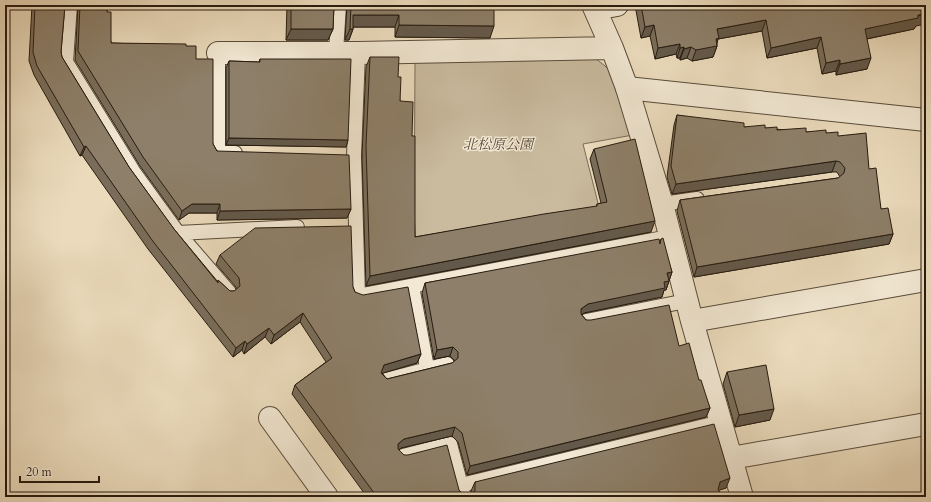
<svg xmlns="http://www.w3.org/2000/svg" width="931" height="502" viewBox="0 0 931 502" font-family="Cardo,'Noto Serif JP',serif">
	<style>
		.green { fill: #cabb9f; stroke: #796c58 }
		.lines { fill: none; stroke-linecap: round; stroke-linejoin: round }
		.service-casing { stroke: #594c3b; stroke-width: 16 }
		.minor-casing { stroke: #594c3b; stroke-width: 24 }
		.tertiary-casing { stroke: #594c3b; stroke-width: 24 }
		.service { stroke: #f2e8d3; stroke-width: 14 }
		.minor { stroke: #f2e8d3; stroke-width: 22 }
		.tertiary { stroke: #f2e8d3; stroke-width: 22 }
		.wall { fill: #796d5a; stroke: #281c10 }
		.shaded-wall { fill: #63594a; stroke: #281c10 }
		.building { fill: #8d7f69; stroke: #281c10 }
		.labels { text-anchor: middle; stroke-width: 3; stroke-linejoin: round; paint-order: stroke }
		.park-label { font-size: 14px; font-style: italic; fill: #594c3b; stroke: #f2e8d3 }
	</style>
	<rect width="100%" height="100%" fill="#ebdbbc"/>
	<filter id="stains"><feTurbulence type="fractalNoise" baseFrequency=".005" numOctaves="4"/><feColorMatrix values="0 0 0 0 .2 0 0 0 0 .09 0 0 0 0 .02 0 0 0 .5 -.17"/></filter>
	<radialGradient id="worn" r=".72"><stop offset=".6" stop-color="#630" stop-opacity="0"/><stop offset="1" stop-color="#630" stop-opacity=".3"/></radialGradient>
	<path class="green" d="M595 58 610 70 633 135 583 144 600 211 414 242 415 62Z"/>
	<g class="lines">
		<g class="service-casing">
			<path id="service" d="M70 5 66 62 133 171 178 233 297 227
				M336 52 339 5
				M218 53V153H235
				M358 53 354 156 358 296 669 237
				M662 204 697 199
				M178 233 229 292
				M412 286 427 368
				M586 321 686 301
				M386 380 447 364
				M403 456 450 444 464 497
				M461 485 721 422"/>
		</g>
		<g class="minor-casing">
			<path id="minor" d="M593 5 612 48 627 88 662 204 692 321 742 497
				M595 9 617 5
				M218 53H358L612 48
				M692 321 926 280
				M270 418 327 497
				M731 458 926 424"/>
		</g>
		<g class="tertiary-casing">
			<path id="tertiary" d="M627 88 926 120"/>
		</g>
		<use href="#service" class="service"/>
		<use href="#minor" class="minor"/>
		<use href="#tertiary" class="tertiary"/>
	</g>
	<path class="wall" d="M32 5H65L61 52 62 57 129 167 174 229 218 282V280L230 291H234L236 290V287L216 264 220 255 353 287 355 292 421 354 417 363 382 373 387 379 452 363 455 361 450 356 434 359 422 293 425 283 660 242 661 239 672 272 666 290H664L662 297 584 313 582 315 586 320 679 346 699 380 710 408 706 417 467 475 458 442 452 436 401 448 399 450 404 455 459 490 462 494 469 496 472 494 471 491 475 482 726 488 718 490 724 496 734 497H367L292 394 295 385 326 362 300 322 271 344 265 337 244 354 242 350 233 357 148 249 82 155 80 156 34 75 29 61Z
		M78 5H107V12L111 43 186 46 196 59 213 144 217 151 351 209 347 218 217 220V213H189L179 220 140 166 75 60Z
		M287 5H334L333 29 328 40H286Z
		M347 5H494L490 38 395 37V27H353V29L349 40H345Z
		M635 5H926L914 29 867 39V69L836 75V71L822 74 817 48 767 58 762 31 718 39 717 43V46L713 57 692 61 687 58 680 60V58H677L676 54 655 59 650 36 641 38Z
		M370 57 398 77 400 101 412 136 415 237 596 207 597 204 601 203 590 159 594 149 651 232 366 286 362 156 366 67Z
		M260 59 348 140 346 147 226 145V68L229 61 259 62Z
		M677 115 744 127 765 128 806 132 826 133 838 136 869 169 881 209 893 234 889 244 694 277 677 211 680 200 838 178 840 177 837 172H832L672 194 667 177 674 125Z
		M727 372 770 420 735 427 723 384Z"/>
	<path class="shaded-wall" d="M926 14V24L916 26 914 29 861 40 865 29Z
		M353 15H399L395 27H350Z
		M766 20 762 31 718 39 716 46H717L713 57 692 61 696 50 717 29Z
		M399 25 494 26 490 38 395 37Z
		M654 25 650 36 641 38 645 27Z
		M291 29H333L328 40H286Z
		M350 29H353L349 40H345Z
		M821 37 817 48 767 58 771 48Z
		M680 44 676 54 655 59 658 48Z
		M684 47 680 58H677L680 48Z
		M691 47 687 58 680 60 684 49Z
		M871 58 867 69 836 75 840 64Z
		M840 60 836 71 822 74 826 63Z
		M229 138 348 140 346 147 226 145Z
		M86 146 82 155 80 156 84 147Z
		M836 161 832 172 672 194 676 184Z
		M192 204H220L217 213H189L179 220 182 211Z
		M351 209 347 218 217 220 220 211Z
		M655 221 651 232 366 286 370 276Z
		M893 234 889 244 694 277 697 267Z
		M672 272 666 290H664L662 297 584 313 578 318 581 309 588 304 667 273Z
		M303 313 300 322 271 344 274 335Z
		M269 328 265 337 244 354 247 344Z
		M245 341 242 350 233 357 236 348Z
		M453 347 450 356 434 359 437 350Z
		M421 354 417 363 380 374 384 365Z
		M710 408 706 417 467 475 470 466Z
		M774 409 770 420 735 427 739 415Z
		M455 427 452 436 401 448 395 453 398 444 404 439Z
		M730 478 726 488 717 491 720 482Z"/>
	<path class="building" d="M35 5H65L61 52 62 57 129 167 174 229 218 283V280L230 291H234L240 286 239 278 220 255 255 228 351 226 353 287 355 292 363 295 408 287 421 354 384 365 381 373 387 379 452 363 458 358V352L453 347 437 350 425 283 659 239 660 244 661 239 663 238 672 272 667 273 669 281 664 282 665 288 588 304 581 309V314L586 320H591L669 305 679 346 689 343 699 380H701L710 408 470 466 462 433 455 427 404 439 398 444V449L404 455H408L447 445 459 490 462 494 469 496 475 491V482L714 424 730 478 720 482 718 490 724 496 734 495V497H377L295 385 332 358 303 313 274 335 269 328 247 344 245 341 236 348 152 240 86 146 84 147 37 66 33 52Z
		M80 5H107V12H111V43L186 44V46H196V59H213V144L217 151 349 155 351 209 220 211V204H192L182 211 143 157 78 51Z
		M291 5H334L333 29H291Z
		M351 5H494V26L399 25V15H353V29H350Z
		M641 5H926V14L918 15V18L865 29 871 58 840 64V60L826 63 821 37 771 48 766 20 717 29 719 38 716 39 717 46 696 50 691 47 684 49V47L680 48V44L658 48 654 25 645 27Z
		M370 57H399L398 77H401L400 101 413 102 412 136H415V237L544 214 597 206V204L607 202 594 149 635 139 655 221 370 276 366 146Z
		M260 59H351L348 140 229 138V61L260 62Z
		M677 115 744 123V127L765 125V128L777 127V130L806 128V132L826 130V133L838 132V136L866 133 869 169 876 168 881 209 888 208 893 234 697 267 680 200 838 178 844 173 845 168 840 162 836 161 676 184 671 166Z
		M766 365 774 409 739 415 727 372Z"/>
	<g class="labels">
		<g class="park-label">
			<text x="498" y="149">北松原公園</text>
		</g>
	</g>
	<rect width="931" height="502" fill="none" stroke="#ebdbbc" stroke-width="20"/>
	<rect x="6" y="6" width="919" height="490" fill="none" stroke="#281c10" stroke-width="2"/>
	<rect x="10" y="10" width="911" height="482" fill="none" stroke="#281c10"/>
	<path d="M20 476v6h79v-6" fill="none" stroke="#281c10" stroke-width="2"/>
	<text x="26" y="476" font-size="12" fill="#281c10" stroke="#f2e8d3" stroke-width="3" paint-order="stroke">20 m</text>
	<rect width="100%" height="100%" filter="url(#stains)"/>
	<rect width="100%" height="100%" fill="url(#worn)"/>
</svg>
